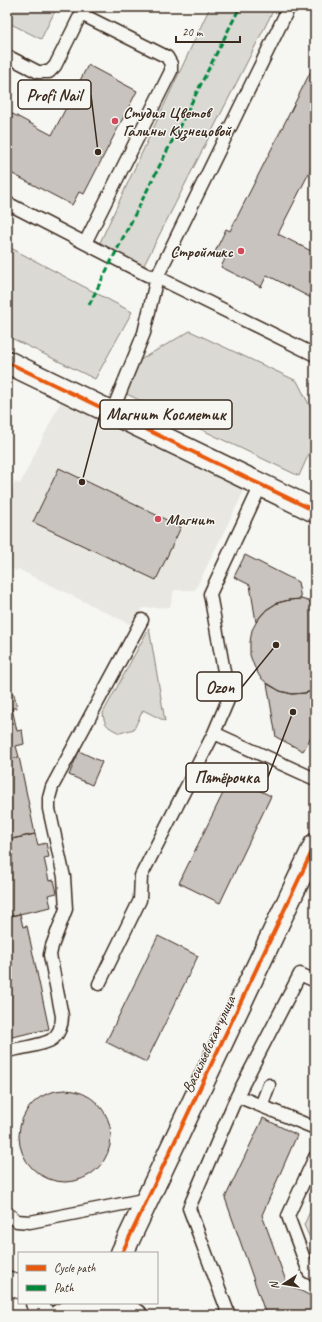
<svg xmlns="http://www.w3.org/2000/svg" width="322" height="1322" viewBox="0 0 322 1322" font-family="Caveat,sans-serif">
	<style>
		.built { fill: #e8e7e2 }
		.green { fill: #dad9d3; stroke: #8a8278 }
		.building { fill: #c8c3be; stroke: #3b2a1e }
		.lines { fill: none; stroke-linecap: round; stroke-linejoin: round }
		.service-casing { stroke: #3b2a1e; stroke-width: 15 }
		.minor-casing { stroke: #3b2a1e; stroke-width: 25 }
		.service { stroke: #f6f6f2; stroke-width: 12 }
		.minor { stroke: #f6f6f2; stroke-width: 22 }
		.quiet { stroke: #00873e; stroke-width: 3; stroke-dasharray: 6 3; stroke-linecap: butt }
		.cycleway-casing { stroke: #f6f6f2; stroke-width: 6 }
		.cycleway { stroke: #e8590c; stroke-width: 4 }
		.poi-dot { fill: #d1495b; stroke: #f6f6f2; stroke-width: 1.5 }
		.labels { text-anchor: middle; stroke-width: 3; stroke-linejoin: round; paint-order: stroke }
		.poi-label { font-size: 16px; font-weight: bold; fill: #3b2a1e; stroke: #f6f6f2; text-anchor: start }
		.street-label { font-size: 16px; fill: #3b2a1e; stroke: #f6f6f2 }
		.leader { fill: none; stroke: #3b2a1e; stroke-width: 1.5 }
		.callout-dot { fill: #3b2a1e; stroke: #f6f6f2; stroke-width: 1.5 }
		.callout { fill: #f6f6f2; stroke: #3b2a1e; stroke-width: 1.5 }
		.callout-label { font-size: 17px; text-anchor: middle; font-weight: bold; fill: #3b2a1e }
	</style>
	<rect width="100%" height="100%" fill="#f6f6f2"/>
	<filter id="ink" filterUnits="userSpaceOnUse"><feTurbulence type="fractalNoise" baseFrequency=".025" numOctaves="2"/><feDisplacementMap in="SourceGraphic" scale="8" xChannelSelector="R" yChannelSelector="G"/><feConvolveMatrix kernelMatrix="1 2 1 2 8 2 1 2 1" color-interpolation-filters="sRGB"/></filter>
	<g filter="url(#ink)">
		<path class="built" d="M63 397 246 487 195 590H174L170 607 143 608 132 625 18 569 16 571 7 565V499L15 482 20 484Z"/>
		<path class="green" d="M7 7H57L41 39 7 22Z
			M210 7H275L140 273 96 251Z
			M7 246 132 312 95 379 7 336Z
			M190 331 297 381 315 416V440L299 476 114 388 143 358Z
			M149 628 165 721 143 710 134 729 120 733C109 728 104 726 103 713Z
			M315 1200V1249L304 1225Z"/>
		<path class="building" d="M315 63V161L278 234 315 253V300L267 275 261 287 221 267 225 259 214 254 226 229 230 231Z
			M88 65 137 91 84 194 79 192 72 205 7 171V111L52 135Z
			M59 468 181 527 156 580 33 522Z
			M245 555 298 582 301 599 289 600 277 603 266 610 256 622 250 585 234 577Z
			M301 599 315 603V690L305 693 292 694 280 691 269 685 260 677 254 666 250 655V642L252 630 258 619 266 610 277 603 289 600Z
			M267 683 280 691 292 694 305 693 315 690V730L303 751 276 737Z
			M14 694 17 708H12L17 731 22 730 24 744 16 746 19 757 7 760V695Z
			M79 751 102 762 92 785 69 775Z
			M19 757 35 834 7 840V760Z
			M231 777 271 796 220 903 179 883Z
			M35 834 38 845 46 843 49 857 44 858 49 881 54 880 57 893 48 895 51 907 10 916 7 900V840Z
			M20 914 23 927 27 926 49 1029 7 1038V917Z
			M158 936 198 956 146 1062 106 1042Z
			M19 1136a46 46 0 1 1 92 0a46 46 0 1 1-92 0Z
			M263 1118 297 1135 262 1215 287 1284 315 1298V1315H271L265 1312 225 1198Z"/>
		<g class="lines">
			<g class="service-casing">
				<path id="service" d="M7 56 38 72H49L55 66 81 14 167 57 171 64V71L85 243
					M7 203 147 275 157 277 315 355
					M112 412 144 333 157 277 289 7
					M214 733 228 700 227 688 210 594 261 485
					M99 984 140 900 141 876 214 733 315 779
					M7 1051C17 1049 43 1045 51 1040 59 1035 62 1025 62 1016L50 955 52 946 66 909 64 877 49 809V798L52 787 142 620
					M237 1096 300 974 315 981
					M261 1106 269 1085
					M315 1157 288 1216 309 1272 315 1275
					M7 1213 17 1221 30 1222 148 1199
					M229 1315 189 1208 237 1096 315 1128"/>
			</g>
			<g class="minor-casing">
				<path id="minor" d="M7 362 315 511
					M122 1253 315 845
					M7 1282 19 1287
					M37 1303 43 1315
					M108 1303 136 1315
					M60 1315 91 1303"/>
			</g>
			<use href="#service" class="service"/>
			<use href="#minor" class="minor"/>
			<path class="quiet" d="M89 305 240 7"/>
			<g class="cycleway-casing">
				<path id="cycleway" d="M7 362 315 511
					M122 1253 315 845"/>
			</g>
			<use href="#cycleway" class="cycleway"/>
		</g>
	</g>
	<g class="poi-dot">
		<circle cx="115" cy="121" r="4"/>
		<circle cx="241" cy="251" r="4"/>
		<circle cx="158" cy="519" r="4"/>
	</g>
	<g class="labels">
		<g class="poi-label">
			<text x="123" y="118">Студия Цветов<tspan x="123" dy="18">Галины Кузнецовой</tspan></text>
			<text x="233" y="257" text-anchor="end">Строймикс</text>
			<text x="166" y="525">Магнит</text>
		</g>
		<g class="street-label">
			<text transform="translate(208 1044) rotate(-65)" y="6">Васильевская улица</text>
		</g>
	</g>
	<path class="leader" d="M98 152L91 95M82 482L100 414M276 645L242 687M293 712L268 777"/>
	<g class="callout-dot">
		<circle cx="98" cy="152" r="4"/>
		<circle cx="82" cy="482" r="4"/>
		<circle cx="276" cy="645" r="4"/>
		<circle cx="293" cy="712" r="4"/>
	</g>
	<g class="callout">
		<rect x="18" y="80" width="73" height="29" rx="4"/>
		<rect x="100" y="400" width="132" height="29" rx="4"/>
		<rect x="197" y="672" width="45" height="29" rx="4"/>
		<rect x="186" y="763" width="82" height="29" rx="4"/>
	</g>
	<g class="callout-label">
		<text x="54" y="101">Profi Nail</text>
		<text x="166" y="420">Магнит Косметик</text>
		<text x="220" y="693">Ozon</text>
		<text x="227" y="783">Пятёрочка</text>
	</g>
	<rect width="322" height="1322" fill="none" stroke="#f6f6f2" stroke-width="24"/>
	<rect x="12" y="12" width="298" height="1298" fill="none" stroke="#3b2a1e" stroke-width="1.5" filter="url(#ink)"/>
	<rect x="18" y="1252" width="140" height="52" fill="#f6f6f2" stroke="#aba49d"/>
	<rect x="26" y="1265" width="20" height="6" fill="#e8590c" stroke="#aba49d"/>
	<text x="54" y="1272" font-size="12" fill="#3b2a1e">Cycle path</text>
	<rect x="26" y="1285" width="20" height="6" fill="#00873e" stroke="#aba49d"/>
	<text x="54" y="1292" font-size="12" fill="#3b2a1e">Path</text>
	<g transform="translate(284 1284) rotate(258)" stroke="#f6f6f2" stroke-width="3" paint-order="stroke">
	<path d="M0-3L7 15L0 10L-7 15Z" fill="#3b2a1e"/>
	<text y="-6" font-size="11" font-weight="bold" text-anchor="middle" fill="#3b2a1e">N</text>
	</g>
	<path d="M176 36v6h64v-6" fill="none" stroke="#3b2a1e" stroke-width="2"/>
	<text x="182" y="36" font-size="12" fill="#3b2a1e" stroke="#f6f6f2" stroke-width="3" paint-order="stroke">20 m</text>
</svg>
